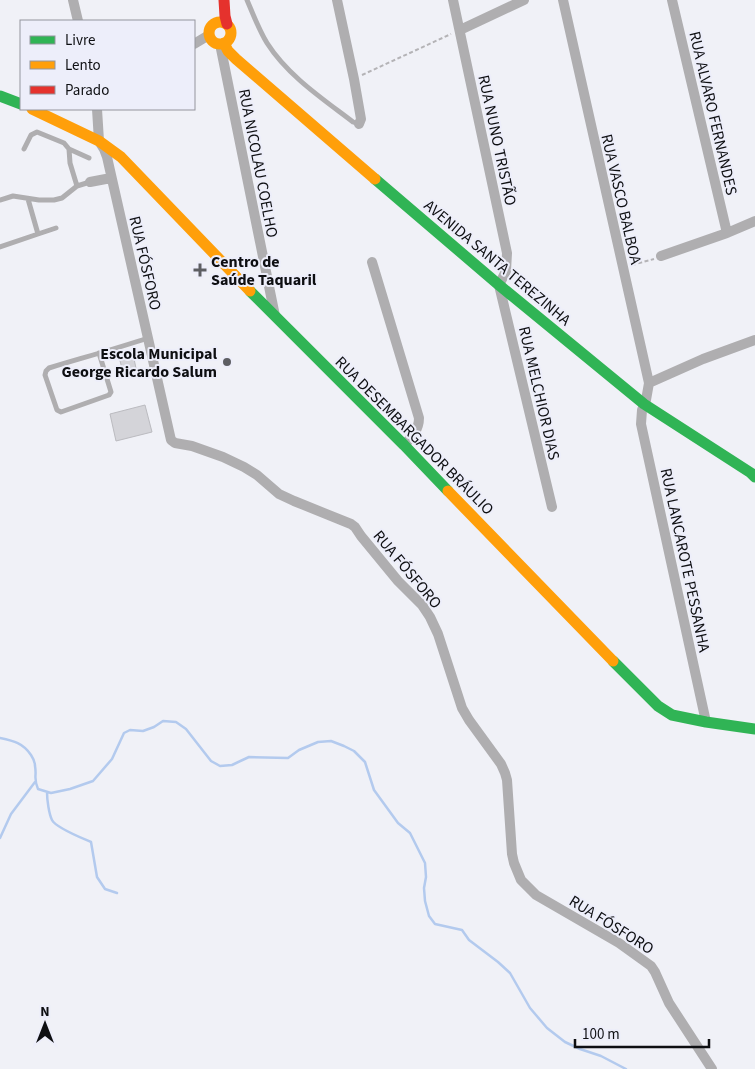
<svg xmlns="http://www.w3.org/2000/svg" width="755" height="1069" viewBox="0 0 755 1069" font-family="'Source Sans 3',sans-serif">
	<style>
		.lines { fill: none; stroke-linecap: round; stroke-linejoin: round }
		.stream { stroke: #b3caee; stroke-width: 2.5 }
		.building { fill: #d4d4d9; stroke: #bbbbc0 }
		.path { stroke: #b4b3b6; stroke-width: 2; stroke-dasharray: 4 2.5; stroke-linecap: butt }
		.lane { stroke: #afaeb0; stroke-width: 5 }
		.street { stroke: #afaeb0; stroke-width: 10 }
		.fast { stroke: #30b455; stroke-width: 11 }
		.slow { stroke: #ff9f0a; stroke-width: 11 }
		.jam { stroke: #e5322d; stroke-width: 11 }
		.poi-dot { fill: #5d5e62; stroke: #edeefa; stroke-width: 2 }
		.labels { text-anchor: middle; stroke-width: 4; stroke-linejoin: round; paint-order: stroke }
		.street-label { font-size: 16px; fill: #0e0f12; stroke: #edeefa }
		.poi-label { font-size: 16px; font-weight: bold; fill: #0e0f12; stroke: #edeefa; text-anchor: start }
	</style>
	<rect width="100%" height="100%" fill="#f0f1f7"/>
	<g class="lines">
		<path class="stream" d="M0 738C14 741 23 743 31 755 33 758 35 762 35 766 37 777 33 777 38 789L51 793 70 789 93 781 112 759 124 733 130 730 143 731 154 727 163 721 176 722 186 729 211 761 220 766 232 765 249 757 288 758 299 750 318 742 331 741 344 746 354 751 365 762 374 790 398 823 410 833 425 863 426 877 424 888 425 901 429 916 435 924 462 930 469 940 498 962 510 973 530 1008 547 1028 565 1042 580 1049 601 1056 626 1069
			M47 792C47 800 49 814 52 820 56 828 82 838 91 842L97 877 105 889 117 893
			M0 838 11 814 35 782"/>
	</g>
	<path class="building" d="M133 354 137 373 124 376 119 357Z
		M145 405 152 432 116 441 110 414Z"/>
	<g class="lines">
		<path class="path" d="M362 75 451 34
			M632 265 654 259"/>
		<path class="lane" d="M247 0C253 14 259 30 267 43 288 76 323 99 353 122L359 124
			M24 149 31 135 37 132 64 143 69 149 70 163 77 186
			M69 149 89 158
			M0 200 13 196 39 200H54L62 198 77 186 90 182
			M38 234 56 228
			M0 247 38 234 28 199
			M99 353 111 392 109 395 61 412 57 410 45 375 46 371 49 368C82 358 115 349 148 338"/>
		<path class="street" d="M73 0 78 21
			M337 0 354 79 361 119 359 124
			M453 0 507 253 506 271 499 285 552 507
			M563 0 649 383 646 400 642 410 641 424 706 722
			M672 0 727 233
			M460 30 524 0
			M194 44 209 35
			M220 44 275 316
			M97 109 99 141 104 149 107 157 171 440 175 443 192 446 223 457 244 467 257 475 279 494 294 501 351 524 355 527 361 536 398 581 422 605 430 617 438 634 462 708 469 720 501 764 505 773 507 780 512 854 514 863 521 880 536 895 619 943 651 966 655 972 669 1003 712 1069
			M90 182 111 178
			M661 256 727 233 755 221
			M372 262 419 418C419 430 412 437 404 445
			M649 383 703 359 755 340"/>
		<path class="fast" d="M0 96 21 104
			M375 179 499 285 644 404 751 473 755 477
			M250 291 404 445 448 491
			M613 661 658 706 672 715 706 722 755 729"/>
		<path class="slow" d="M209 33a11 11 0 1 1 22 0a11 11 0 1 1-22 0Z
			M224 43 228 51 236 59 375 179
			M32 109 99 141 121 157 250 291
			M448 491 613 661"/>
		<path class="jam" d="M224 0 225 16 227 24"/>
	</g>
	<g class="poi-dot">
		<path d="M197.5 262.5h5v5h5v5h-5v5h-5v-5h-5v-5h5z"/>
		<circle cx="227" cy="362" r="5"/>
	</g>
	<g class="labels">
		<g class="street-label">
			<text transform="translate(714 113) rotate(77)" y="6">RUA ALVARO FERNANDES</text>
			<text transform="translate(498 140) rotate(78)" y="6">RUA NUNO TRISTÃO</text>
			<text transform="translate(259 163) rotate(79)" y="6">RUA NICOLAU COELHO</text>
			<text transform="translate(622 199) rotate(77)" y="6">RUA VASCO BALBOA</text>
			<text transform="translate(498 262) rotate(40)" y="6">AVENIDA SANTA TEREZINHA</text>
			<text transform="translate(146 263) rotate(77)" y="6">RUA FÓSFORO</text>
			<text transform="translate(540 393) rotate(77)" y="6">RUA MELCHIOR DIAS</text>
			<text transform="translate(415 435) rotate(45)" y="6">RUA DESEMBARGADOR BRÁULIO</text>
			<text transform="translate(686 560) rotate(78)" y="6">RUA LANCAROTE PESSANHA</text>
			<text transform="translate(408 569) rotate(50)" y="6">RUA FÓSFORO</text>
			<text transform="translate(612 924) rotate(32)" y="6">RUA FÓSFORO</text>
		</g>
		<g class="poi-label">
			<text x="211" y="267">Centro de<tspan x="211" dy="18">Saúde Taquaril</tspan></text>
			<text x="217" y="359" text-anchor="end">Escola Municipal<tspan x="217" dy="18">George Ricardo Salum</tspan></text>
		</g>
	</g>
	<rect x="20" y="20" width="175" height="90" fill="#edeefa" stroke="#94959d"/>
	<rect x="30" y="36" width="25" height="8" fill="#30b455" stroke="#94959d"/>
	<text x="65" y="45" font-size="15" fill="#0e0f12">Livre</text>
	<rect x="30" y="61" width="25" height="8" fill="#ff9f0a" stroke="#94959d"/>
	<text x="65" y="70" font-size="15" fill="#0e0f12">Lento</text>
	<rect x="30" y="86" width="25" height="8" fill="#e5322d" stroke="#94959d"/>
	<text x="65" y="95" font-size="15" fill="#0e0f12">Parado</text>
	<g transform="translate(45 1024)" stroke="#edeefa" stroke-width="4" paint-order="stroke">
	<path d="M0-4L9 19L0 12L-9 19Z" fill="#0e0f12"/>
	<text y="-8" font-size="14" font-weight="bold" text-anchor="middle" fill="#0e0f12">N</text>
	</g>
	<path d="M575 1039v8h134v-8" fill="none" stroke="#0e0f12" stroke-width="2.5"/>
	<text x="582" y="1039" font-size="15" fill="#0e0f12" stroke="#edeefa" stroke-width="4" paint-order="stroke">100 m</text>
</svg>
